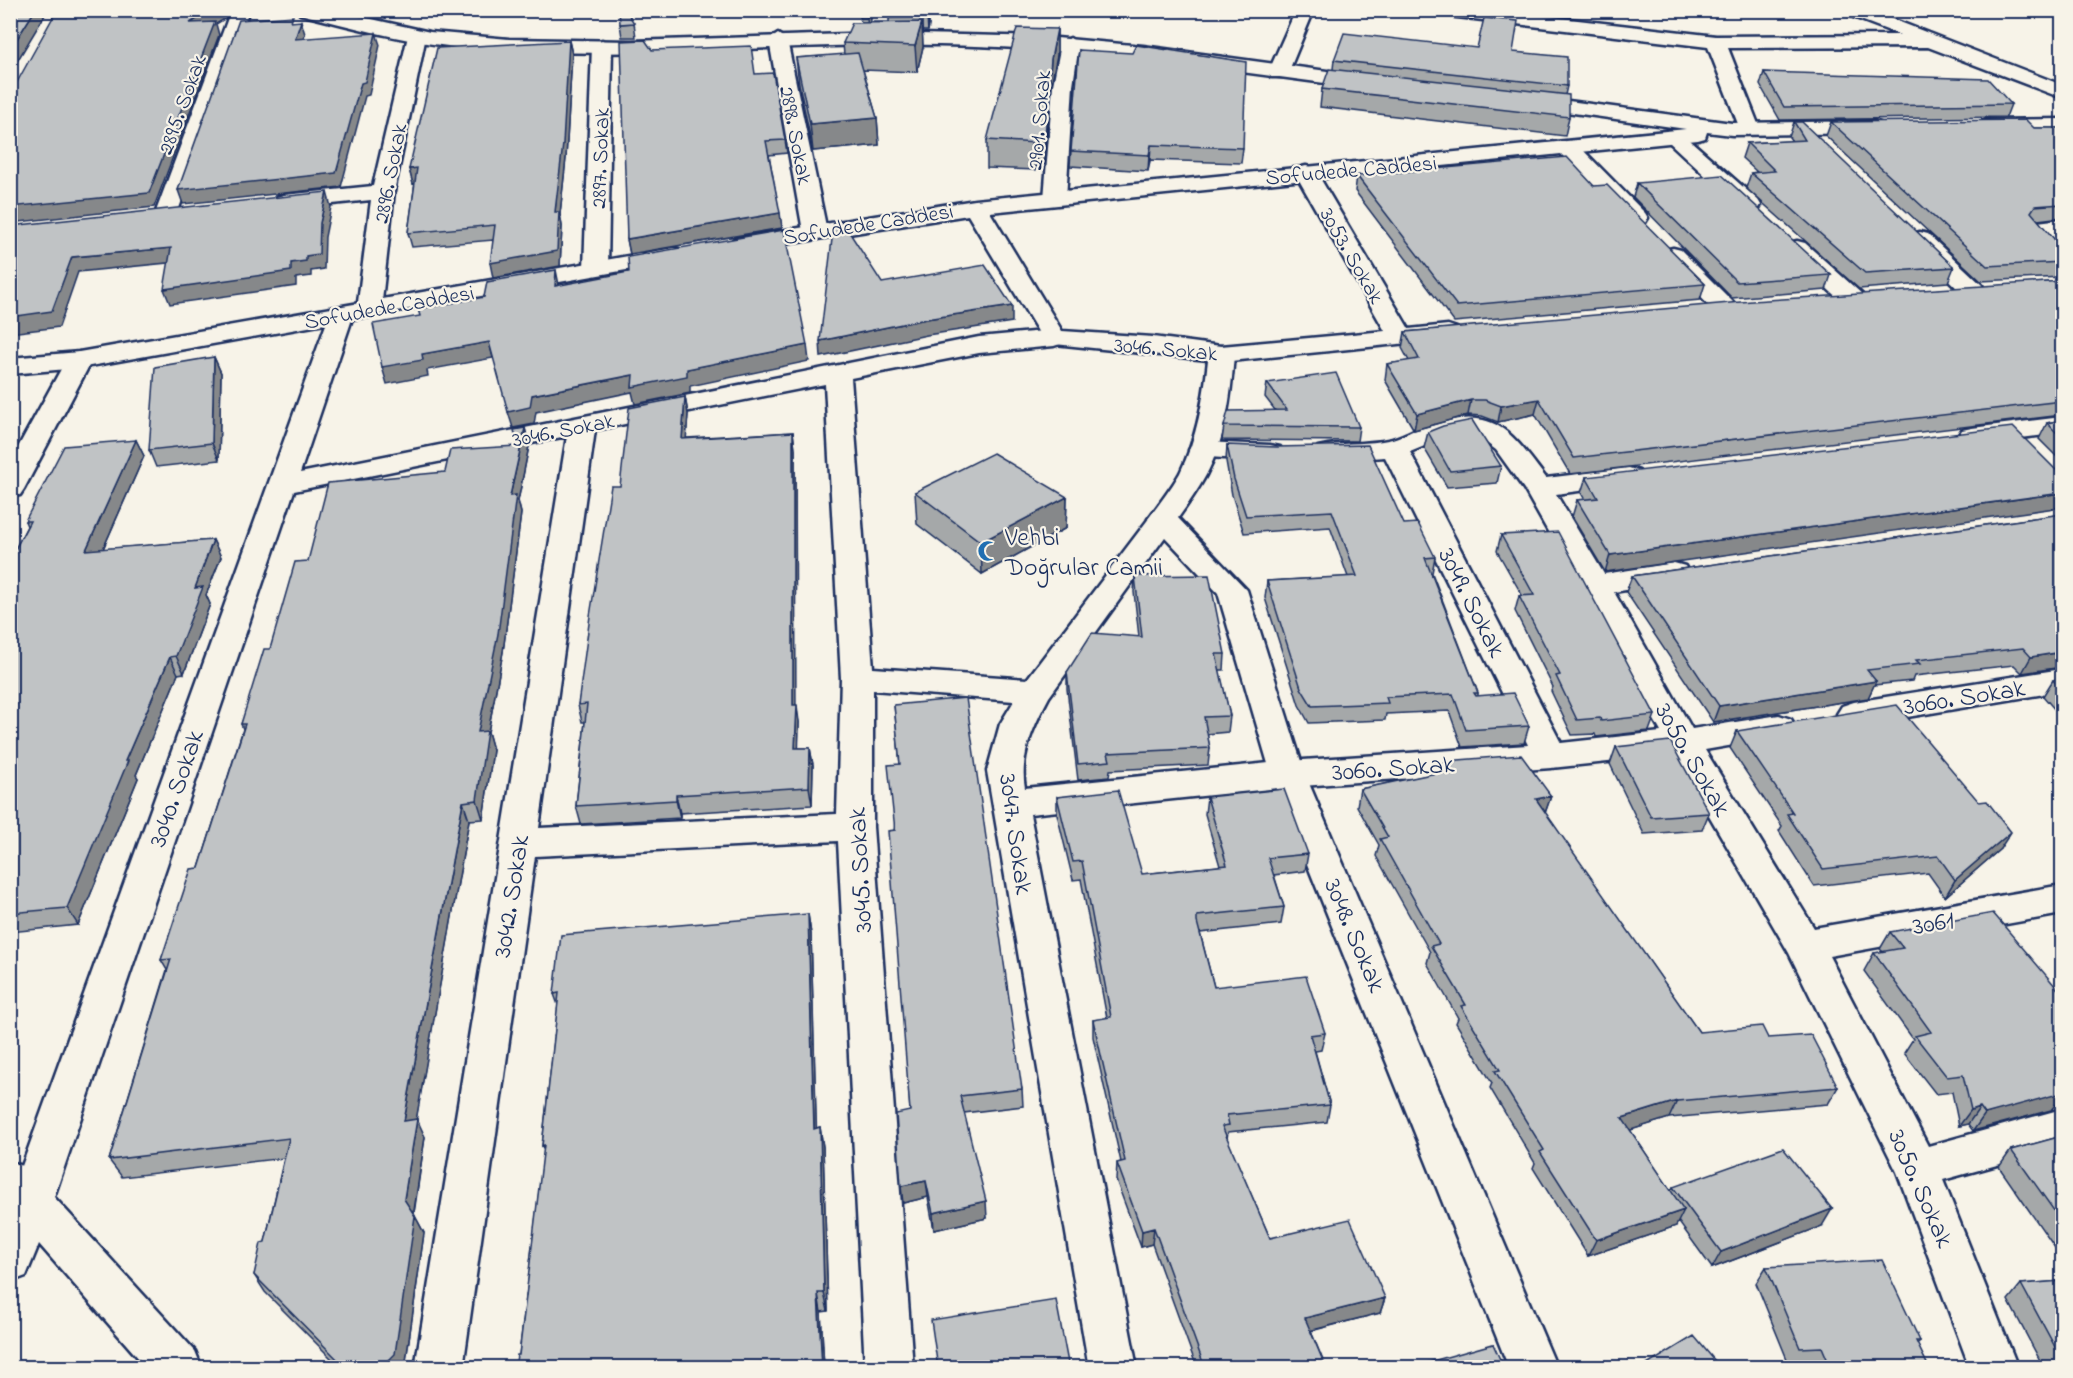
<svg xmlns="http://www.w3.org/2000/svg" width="2073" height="1378" viewBox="0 0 2073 1378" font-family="'Indie Flower',sans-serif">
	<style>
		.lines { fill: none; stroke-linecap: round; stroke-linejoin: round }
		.street-casing { stroke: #1b2f5e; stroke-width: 5 }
		.secondary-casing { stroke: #1b2f5e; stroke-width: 5 }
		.street { fill: #f7f3e8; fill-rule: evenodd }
		.secondary { fill: #f7f3e8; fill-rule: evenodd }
		.wall { fill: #a5a8a9; stroke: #1b2f5e; stroke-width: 1.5 }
		.shaded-wall { fill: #86888a; stroke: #1b2f5e; stroke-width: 1.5 }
		.building { fill: #c0c3c5; stroke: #1b2f5e; stroke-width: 1.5 }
		.labels { text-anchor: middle; stroke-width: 4.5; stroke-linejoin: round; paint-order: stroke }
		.far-street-label { font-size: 22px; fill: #1b2f5e; stroke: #f7f3e8 }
		.poi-label { font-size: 26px; fill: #1b2f5e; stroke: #f7f3e8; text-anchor: start }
		.street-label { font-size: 26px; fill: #1b2f5e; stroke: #f7f3e8 }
	</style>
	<rect width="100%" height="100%" fill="#f7f3e8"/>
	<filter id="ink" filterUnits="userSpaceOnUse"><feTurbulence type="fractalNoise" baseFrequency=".0167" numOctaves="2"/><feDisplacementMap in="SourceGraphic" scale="12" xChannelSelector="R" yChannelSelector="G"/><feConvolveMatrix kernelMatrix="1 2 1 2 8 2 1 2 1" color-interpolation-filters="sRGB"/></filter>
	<g filter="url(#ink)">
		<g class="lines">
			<g class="street-casing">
				<path id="street" d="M231 10H249L177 214 174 219H158L155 214Z
					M873 10H891L885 43H871L869 39Z
					M1296 10H1314L1288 73 1285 77H1271L1268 73Z
					M1431 10H1492L1716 36 1900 35 1845 14 1842 10H1869L2062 85V98L1928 47 1728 48 1760 129 1757 133H1743L1740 129 1708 47 1440 15Z
					M417 30 426 36 394 192 381 310 378 315 369 317 360 315 357 310 371 200 284 209 276 207 273 202 276 197 284 195 373 186 408 36Z
					M778 34 787 40 827 231 823 236H807L803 231 769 40Z
					M1070 38 1079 44 1073 85 1066 199 1063 204H1047L1044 199 1053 85 1061 44Z
					M602 40 612 46 608 269 604 274H588L584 269 592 46Z
					M1676 132 1683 134 1758 200 1761 205 1758 210H1742L1669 142 1665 138 1669 134Z
					M1569 143 1577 144 1645 213 1648 218 1645 223H1629L1561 154 1558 149 1561 144Z
					M1306 166 1314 168 1317 173 1409 329 1448 325 1457 328 1461 333 1457 338 1221 362 1212 359 1208 354 1212 349 1221 346 1385 331 1295 173 1298 168Z
					M2062 219V233H2055L2062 241V261L2054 259 2026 228 2029 223Z
					M1920 232 1928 234 1982 285 1985 290 1982 295 1973 297 1964 295 1912 244 1908 239 1912 234Z
					M1797 241 1805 243 1863 295 1866 300 1863 305 1854 307 1845 305 1789 253 1785 248 1789 243Z
					M1673 248 1681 250 1735 304 1738 309 1735 314 1726 316 1717 314 1665 260 1661 255 1665 250Z
					M341 309 350 311 353 316 300 473 979 337 1054 330 1063 333 1067 338 1063 343 1054 346 979 353 851 378 873 668 1027 679 1153 513 1163 510 1173 513 1178 519 1049 697C1034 725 1019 756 1025 788L1288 761 1528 745 1385 457 1328 461 1318 459 1314 453 1318 447 1328 445C1348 443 1369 444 1388 440 1400 438 1412 430 1423 427 1493 406 1506 425 1546 478L1629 468 1639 471 1643 477 1639 483 1556 494 1604 574 1674 563 1685 566 1689 573 1685 580 1614 592 1692 729 1779 715 1791 719 1796 727 1791 735 1705 750 1814 928 2062 885V914L1829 956 1928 1146 2062 1109V1147L1943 1180 2018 1368H1970L1897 1172 1789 953 1674 755 1551 768 1288 787 1030 814 1137 1368H1089L987 771 1000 724 1014 701 873 690V827L913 1368H865L838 841 535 856 463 1368H415L567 436 294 491 54 1197 195 1351 202 1368H147L39 1244 26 1276 10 1282V1161L22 1166 329 316 332 311ZM825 384 841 678 837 814 539 828 595 430ZM1470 434 1476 435 1496 450 1524 489 1661 732 1561 743 1410 452 1439 440Z
					M79 352 88 355 92 360 24 489 20 495 10 497V462L66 360 70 355Z
					M2062 417V433L1972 444 1962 442 1958 436 1962 430 1972 428Z
					M1203 442 1270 445 1280 447 1284 453 1280 459 1270 461 1193 456 1189 450 1193 444Z
					M2062 669V691L1854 726 1842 722 1837 714 1842 706 1854 702Z"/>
			</g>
			<g class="secondary-casing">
				<path id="secondary" d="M297 10H331L430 32 509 39 631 41 877 33 1046 37 1143 46 1371 77 1378 79 1381 83 1378 87 1371 89C1227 71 1086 47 940 45 776 42 612 63 448 46 398 40 348 26 300 14Z
					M1524 95 1732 123 1873 121 1880 123 1883 127 1880 131 1873 133 1732 135 1707 132 1705 138 1698 140 990 212 1062 331 1153 337 1221 346 1230 349 1234 354C1231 395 1226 438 1206 475 1198 490 1188 504 1178 518L1247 590 1305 774 1557 1368H1509L1271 774 1218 593 1148 519C1159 504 1171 489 1180 473 1197 438 1204 398 1208 360L1045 343 968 215 742 251 734 249 730 244 734 239 742 237 975 200 1686 129 1517 105 1514 101 1517 97Z
					M2062 119V131L1987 132 1980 130 1977 126 1980 122 1987 120Z
					M674 248 682 250 686 255 682 260 79 368 10 374V358L79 352Z"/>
			</g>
			<use href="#street" class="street"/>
			<use href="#secondary" class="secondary"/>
		</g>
		<path class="wall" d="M863 10H872L870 22H889V18L927 10 929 25 928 31H922L923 47 917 72 863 70 877 118 879 145 813 151 799 84 796 58 844 55 843 43 861 22 860 18Z
			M634 23 636 37H622L620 24Z
			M1057 29V55L1051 85 1044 164H1037L1036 170 987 168V140Z
			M569 41 572 54 566 158 560 214 562 226 560 266 493 278V240L412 247 408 233 415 183 413 184 409 169Z
			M652 50 755 74 785 140 787 153 769 155 782 228 630 254 627 239Z
			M1079 50 1243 148 1241 163 1150 160 1148 171 1070 166 1071 151Z
			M1513 52 1567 86 1565 95 1569 117 1565 136 1320 107 1322 89 1333 69 1334 60Z
			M1764 72 2011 104 2006 117 1780 120 1760 85Z
			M1794 122 1954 267 1948 282 1859 289 1746 188 1751 173 1757 172 1742 158 1747 143 1792 141 1789 137Z
			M1831 122 2034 128H2062V217L2037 220 2060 246 2062 247V277L1981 281 1826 136Z
			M1357 176 1594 186 1705 284 1700 300 1454 322 1355 191Z
			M1637 183 1831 275 1826 290 1732 298 1633 197Z
			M2062 281V415L1570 474 1535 414 1498 422 1482 416 1468 415 1414 430 1385 380 1387 364 1409 361 1402 348 1405 332Z
			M214 357 221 373 219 460 156 467 149 450Z
			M1267 383 1359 427 1357 441 1222 440 1224 426 1275 410 1265 397Z
			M685 397 688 414 686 438 793 432 795 449V705L799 722 798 748H810L813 765 812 805 680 813V818L581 824 576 806 585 722H582L578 705 620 486Z
			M2062 420V462L2039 439 2047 423Z
			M525 428 529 446 518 501 521 513 503 652 488 732 493 750 483 819 469 820 416 1119 425 1137 414 1214 424 1233 405 1368H341L265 1292 254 1275 265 1242 284 1158 122 1177 109 1160 167 970 161 960 199 868 243 729 241 724 270 649 308 561 445 472 518 446Z
			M1428 432 1501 466 1497 483 1447 487 1424 448Z
			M136 440 144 456 103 549 213 540 221 557 206 595 210 604 184 673 178 674 136 775 138 778 78 925 10 932V559L27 526 25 521Z
			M1227 445 1404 524 1435 557 1432 573 1478 693V696L1529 726 1524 743 1462 747 1449 711 1386 714 1385 720 1309 723 1299 705 1265 598 1267 581 1348 577 1330 527 1244 533 1232 495 1226 461Z
			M2059 473 1605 572 1572 517 1577 500H1585L1581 493 1586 477Z
			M915 492 1067 497 1066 528 982 574 917 524Z
			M2062 514V668V667L2022 673 2014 665 1914 676 1912 681 1874 685 1868 698 1713 722 1626 592 1632 576Z
			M1501 535 1655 715 1649 731 1596 737 1595 734 1572 735 1551 691 1553 687 1515 611 1519 596 1522 595 1497 551Z
			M1135 576 1225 654 1224 670H1219L1230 716 1228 732 1207 734 1210 748 1208 765 1110 770 1109 777 1078 780 1067 689V672L1139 637 1134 592Z
			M2062 678V718L2043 696 2053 680Z
			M894 705 1022 1089 1023 1106 964 1113 987 1218 934 1230 928 1197 903 1203 910 1111 894 831 900 764Z
			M1737 731 2000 849 1945 897 1928 873 1814 886 1779 831 1782 826 1730 748Z
			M1616 747 1709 813 1702 830 1644 834 1610 764Z
			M1441 764 1551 796 1545 813 1699 1032 1768 1038 1838 1087 1828 1104 1669 1118 1630 1130 1671 1191 1673 1187 1822 1226 1712 1268 1678 1221 1676 1226 1588 1256 1533 1168 1535 1163 1490 1088 1492 1083 1456 1023 1458 1018 1427 963 1430 952 1376 856 1379 845 1357 806 1360 789 1439 773Z
			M1057 797 1142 874 1220 866 1205 814 1207 797 1308 854 1305 871 1274 875 1284 907 1281 924 1200 933 1214 987 1325 1033 1321 1050 1315 1051 1330 1105 1327 1122 1228 1132 1227 1139 1270 1238 1385 1298 1380 1313 1311 1331 1326 1368H1197L1152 1244 1141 1247 1116 1180 1117 1163 1121 1162 1093 1037V1020L1107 1018 1081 879 1073 880 1057 814Z
			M808 914 811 934 816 1128 820 1127 823 1147 828 1311 821 1312 824 1368H515L519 1355 544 1150 542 1146 558 1005 554 994Z
			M1890 932 2062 994V1103L2055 1105 2051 1110 1973 1131 1968 1124 1959 1126 1952 1092 1936 1094 1904 1053 1913 1039 1864 971 1874 953 1883 952 1880 949Z
			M2062 1136V1258L1999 1167 2011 1150Z
			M1766 1267 1920 1341 1917 1344 1929 1368H1813L1811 1362 1789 1364 1756 1283Z
			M2062 1281V1368H2044L2008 1300 2021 1284Z"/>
		<path class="shaded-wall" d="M35 10H48L10 73V50Z
			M212 10H229L226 18 216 24 219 35 154 207 10 223V207L190 23Z
			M868 10H872L868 31 867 18Z
			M929 11V25L928 31 927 17Z
			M301 21 305 34 299 52 295 39Z
			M922 22 923 47 917 72 915 46Z
			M1057 29V55L1051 85 1044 164 1045 137 1051 59Z
			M376 33 380 45 369 95 365 96 341 187 183 204 178 190 361 83Z
			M569 41 572 54 566 158 560 214 562 226 560 266 493 278 490 263 555 212Z
			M877 118 879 145 813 151 810 124Z
			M1037 137V164L1036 170V143Z
			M1151 145 1150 160 1148 171 1149 155Z
			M417 168 421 183 413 184 409 169Z
			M327 192 331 207 325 237 324 269 311 271V276L296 278V286L170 304 164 289 291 263 306 256 320 223Z
			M780 213 782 228 630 254 627 239Z
			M171 248 177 262 78 272 59 327 10 333V317L72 257Z
			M556 270 559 285 555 286Z
			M1012 306V322L927 335 821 357 820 341 926 319Z
			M489 342 493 358 427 370 428 376 387 384 382 367 422 354Z
			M807 345 809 361 690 386V393L635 404 632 392 536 412 534 424 513 428 508 412 532 395 633 375 687 369Z
			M214 357 221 373 219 460 212 443Z
			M685 397 688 414 685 455 682 439Z
			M1539 399 1535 414 1498 422 1501 406Z
			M1471 400 1468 415 1414 430 1417 414Z
			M525 428 529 446 518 501 521 513 503 652 488 732 493 750 483 819 477 800 478 732 510 496Z
			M793 432 795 449 796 722 793 705Z
			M136 440 144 456 95 567 86 550Z
			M2062 493V507L1605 572 1610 555Z
			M1067 497 1066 528 982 574 981 542Z
			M213 540 221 557 206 595 210 604 184 673 176 656 195 588Z
			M2062 652V667L2022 673 2031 657Z
			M170 657 178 674 136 775 138 778 78 925 67 908 125 761Z
			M1876 681 1868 698 1713 722 1719 706Z
			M797 705 799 722 798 766 795 748Z
			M810 748 813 765 812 805 809 787Z
			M676 795 680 813V818L676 800Z
			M1551 796 1545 813 1536 799Z
			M463 802 469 820 413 1138 404 1121Z
			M2011 832 2000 849 1945 897 1955 880Z
			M808 914 811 934 817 1148 814 1129Z
			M2062 1089V1103L2055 1105 2051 1110 1973 1131 1985 1114Z
			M1677 1101 1669 1118 1615 1135 1622 1118Z
			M1980 1107 1968 1124 1959 1126 1971 1110Z
			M417 1119 425 1137 413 1217 404 1199Z
			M820 1127 823 1147 828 1311 824 1293Z
			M926 1181 928 1197 903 1203 901 1186Z
			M986 1201 987 1218 934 1230 933 1213Z
			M1832 1209 1822 1226 1712 1268 1721 1252Z
			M1684 1210 1676 1226 1588 1256 1596 1240Z
			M415 1216 424 1233 405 1368H381Z
			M1154 1228 1152 1244 1141 1247 1142 1231Z
			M818 1293 821 1312 824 1368H822Z
			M1385 1298 1380 1313 1301 1333 1305 1318Z"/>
		<path class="building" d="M10 10H35L10 50Z
			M57 10H212L190 23 215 22 149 193 10 207V86L16 84Z
			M619 10H626L634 23 620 24Z
			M863 10H868L867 18H860Z
			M890 10H927L929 11 927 17 889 18Z
			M293 16 291 22 301 21 295 39 376 33 365 82 361 83 336 173 178 190 239 20Z
			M1484 18 1518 21 1513 52 1567 57V86L1334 60 1344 33 1477 48Z
			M922 22 915 46 843 43 852 23Z
			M1017 28 1057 29 1051 59 1045 137H1037L1036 143 987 140Z
			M645 40 652 50 751 46 755 74 773 73 785 140 766 141 780 213 627 239 621 41Z
			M569 41 563 144 555 212H559L557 251 490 263 495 225 408 233 417 168 409 169 437 48Z
			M1136 45 1246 62 1243 148 1151 145 1149 155 1071 151 1079 50 1132 53Z
			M858 53 877 118 810 124 796 58Z
			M1329 69 1569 95V117L1322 89Z
			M1764 72 1988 79 2011 104 1784 107Z
			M2026 120 2034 128H2062V204L2035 206 2031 212 2060 246 2062 247V262L1987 266 1831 122Z
			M1794 122H1802L1954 267 1865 273 1751 173 1775 171 1747 143 1805 140Z
			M1567 157 1594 186 1607 185 1705 284 1457 306 1357 176Z
			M1722 175 1831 275 1737 282 1637 183Z
			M327 192 320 223 319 254 306 256V261L291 263V271L164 289 171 248 72 257 52 311 10 317V226Z
			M842 221 882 283 985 265 1012 306 926 319 820 341 834 222Z
			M784 230 807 345 687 369V376L632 387 633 375 532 395 530 407 508 412 489 342 422 354 423 360 382 367 373 324 420 316 418 309 484 297 487 282 556 270 555 286 629 272 628 257Z
			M2062 281V401L1574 458 1539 399 1501 406 1485 400H1471L1417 414 1387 364 1419 359 1405 332 1752 301Z
			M214 357 212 443 149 450 155 367Z
			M1336 373 1359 427 1224 426 1228 411 1287 410 1267 383Z
			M685 397 682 439 793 432V705H797L795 748H810L809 787 676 795V800L576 806 587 704 578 705 590 616 611 486H620L629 408Z
			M1472 420 1501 466 1450 471 1428 432 1443 426Z
			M2062 420V438L2047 423Z
			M2013 427 2059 473 2062 474V493L1610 555 1577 500 1598 498 1586 477Z
			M525 428 510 496 516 495 498 634 478 732 487 731 477 800 463 802 404 1121 417 1119 404 1199 415 1216 395 1354 381 1368H346L254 1275 261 1243 265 1242 289 1138 109 1160 171 959 161 960 191 869 199 868 245 724H241L264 649H270L295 562 308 561 328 483 445 472 450 450 518 446 514 430Z
			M136 440 86 550 213 540 195 588 203 587 176 656 170 657 125 761H128L67 908 10 913V559L30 521H25L64 446Z
			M1227 445 1276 447 1368 445 1404 524 1418 523 1435 557 1425 558 1478 693H1474L1476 696 1513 693 1529 726 1466 730 1453 694 1386 697 1388 703 1312 706 1301 688 1267 581 1357 576 1332 511 1246 516 1234 479Z
			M993 453 1067 497 981 542 915 492Z
			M2062 514V652L2031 657 2023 648 1916 660 1920 664 1867 670 1876 681 1719 706 1632 576Z
			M1558 532 1655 715 1601 721 1600 718 1577 720 1556 676 1560 675 1519 596 1534 595 1501 535Z
			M1209 575 1225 654H1216L1230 716 1204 717 1210 748 1108 753 1110 761 1078 764 1067 672 1092 633 1142 637 1135 576Z
			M2062 678V691L2053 680Z
			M966 698 1022 1089 960 1096 986 1201 933 1213 926 1181 901 1186 896 1114 910 1111 888 831 895 830 888 765 900 764 894 705Z
			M1897 705 1979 802 1987 801 2011 832 1955 880 1938 856 1823 869 1787 814 1793 813 1737 731Z
			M1670 741 1709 813 1651 817 1616 747Z
			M1521 755 1551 796 1536 799 1699 1032 1762 1026 1768 1038 1811 1035 1838 1087 1677 1101 1622 1118 1684 1210 1596 1240 1540 1152 1544 1150 1495 1071 1500 1070 1461 1006 1466 1005 1431 946 1439 944 1380 839 1388 837 1360 789 1446 771 1441 764 1458 760Z
			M1284 789 1308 854 1268 858 1284 907 1197 916V922L1214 987 1306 976 1325 1033 1310 1035 1330 1105 1227 1115 1229 1125 1222 1126 1270 1238 1350 1219 1385 1298 1305 1318 1326 1368H1205L1154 1228 1142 1231 1117 1163 1125 1161 1093 1020 1111 1017 1082 861 1073 862 1057 797 1118 790 1142 874 1227 865 1207 797Z
			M1993 913 2062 994V1093L1985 1114 1980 1107 1971 1110 1963 1075 1947 1077 1915 1036 1931 1032 1874 953 1903 948 1890 932Z
			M808 914 814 1129 820 1127 824 1293H818L822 1368H515L517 1355H519L544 1145 542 1146 559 993 554 994 561 935Z
			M2062 1136V1222L2011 1150Z
			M1783 1148 1832 1209 1721 1252 1673 1187Z
			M1882 1260 1920 1341H1916L1929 1368H1831L1822 1347 1800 1348 1766 1267Z
			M2062 1281V1356H2060L2021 1284Z
			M1056 1300 1069 1368H938L931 1320Z
			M1694 1336 1721 1368H1642Z
			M1493 1344 1504 1368H1424L1422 1364Z"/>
	</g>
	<defs>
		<g id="mosque-bare" transform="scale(1.62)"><path d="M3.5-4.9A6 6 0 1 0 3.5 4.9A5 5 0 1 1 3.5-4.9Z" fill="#1f6fb2" stroke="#f7f3e8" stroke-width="2.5" paint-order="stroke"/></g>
	</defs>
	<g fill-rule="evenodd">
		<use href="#mosque-bare" x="988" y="551"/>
	</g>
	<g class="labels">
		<g class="far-street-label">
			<text transform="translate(181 104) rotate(-70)" y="8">2895. Sokak</text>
			<text transform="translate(1038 120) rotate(-85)" y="8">2901. Sokak</text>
			<text transform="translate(797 135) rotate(79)" y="8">2898. Sokak</text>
			<text transform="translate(599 158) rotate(-88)" y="8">2897. Sokak</text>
			<text transform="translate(1351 169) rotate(-5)" y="8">Sofudede Caddesi</text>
			<text transform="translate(389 173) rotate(-79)" y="8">2896. Sokak</text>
			<text transform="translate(868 223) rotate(-9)" y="8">Sofudede Caddesi</text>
			<text transform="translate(1353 255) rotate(60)" y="8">3053. Sokak</text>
			<text transform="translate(389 306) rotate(-10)" y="8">Sofudede Caddesi</text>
			<text transform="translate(1166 348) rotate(5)" y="8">3046. Sokak</text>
			<text transform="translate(563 429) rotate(-11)" y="8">3046. Sokak</text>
		</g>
		<g class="poi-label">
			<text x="1005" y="545">Vehbi<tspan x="1005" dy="30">Doğrular Camii</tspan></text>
		</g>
		<g class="street-label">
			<text transform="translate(1473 602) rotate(63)" y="9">3049. Sokak</text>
			<text transform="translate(1964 696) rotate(-9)" y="9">3060. Sokak</text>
			<text transform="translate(1694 759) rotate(60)" y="9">3050. Sokak</text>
			<text transform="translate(1393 767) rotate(-4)" y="9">3060. Sokak</text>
			<text transform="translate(175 788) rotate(-71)" y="9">3040. Sokak</text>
			<text transform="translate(1017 834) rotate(82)" y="9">3047. Sokak</text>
			<text transform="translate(859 870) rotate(-93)" y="9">3045. Sokak</text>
			<text transform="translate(510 896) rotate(-81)" y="9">3042. Sokak</text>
			<text transform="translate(1933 922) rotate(-10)" y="9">3061</text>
			<text transform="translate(1356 935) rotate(67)" y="9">3048. Sokak</text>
			<text transform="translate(1922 1188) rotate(66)" y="9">3050. Sokak</text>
		</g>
	</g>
	<rect width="2073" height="1378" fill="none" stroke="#f7f3e8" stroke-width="36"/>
	<rect x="18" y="18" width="2037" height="1342" fill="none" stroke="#1b2f5e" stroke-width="2" filter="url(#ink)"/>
</svg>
